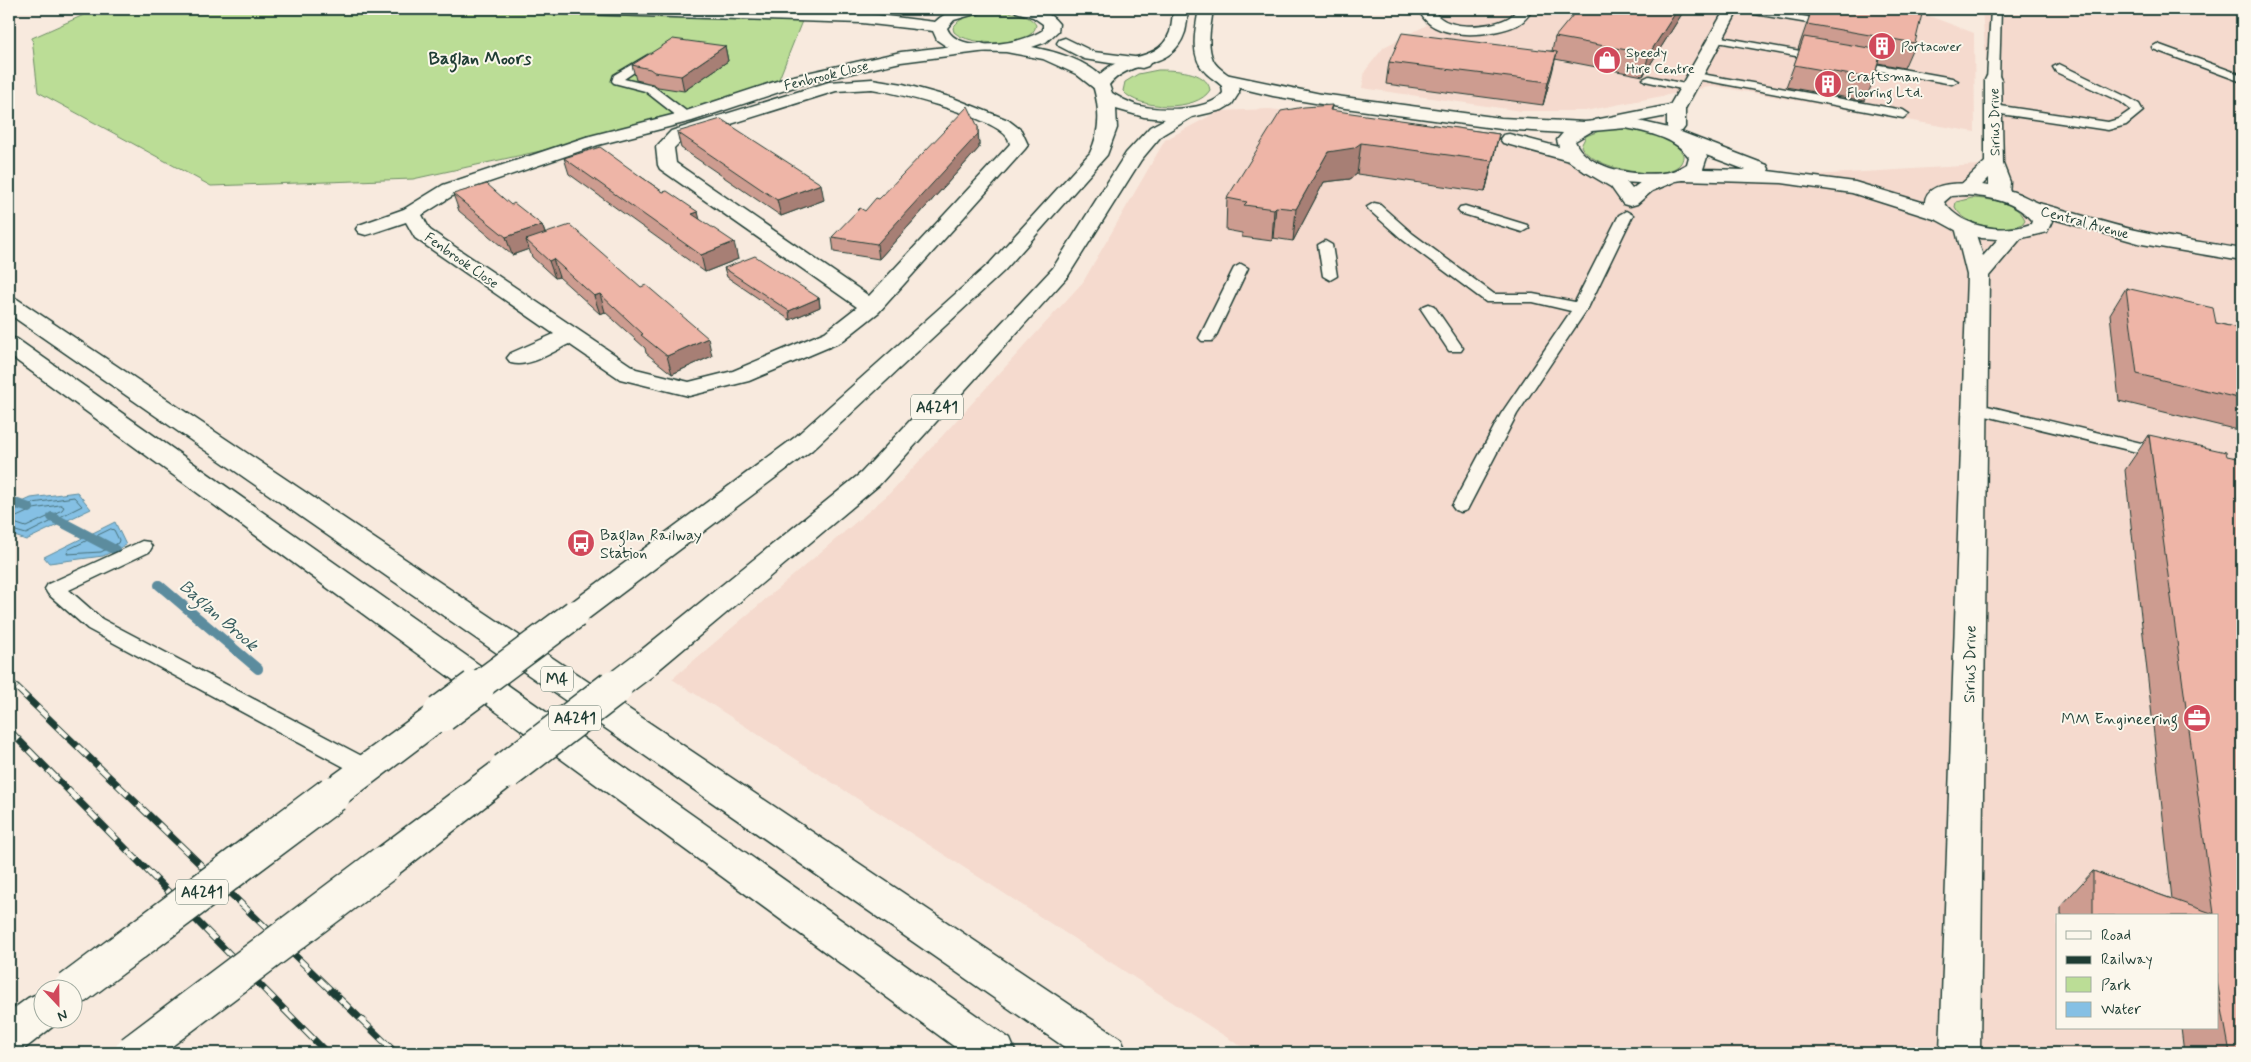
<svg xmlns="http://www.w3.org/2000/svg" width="2251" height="1062" viewBox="0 0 2251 1062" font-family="Mynerve,sans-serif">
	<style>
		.built { fill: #f5dace; fill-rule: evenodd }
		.green { fill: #bbdd96; stroke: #6d8d65 }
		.water { fill: #85c0e4; stroke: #5c8c9e }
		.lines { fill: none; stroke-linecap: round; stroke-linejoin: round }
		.shore { stroke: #48717a; stroke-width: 1 }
		.stream { stroke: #5c8c9e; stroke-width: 10 }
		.lane-casing { stroke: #1f3d34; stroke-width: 3 }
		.street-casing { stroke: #1f3d34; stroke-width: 3 }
		.secondary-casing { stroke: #1f3d34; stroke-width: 3 }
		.primary-casing { stroke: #1f3d34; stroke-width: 3 }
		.highway-casing { stroke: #1f3d34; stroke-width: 3 }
		.lane { fill: #fbf7ec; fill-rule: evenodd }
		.street { fill: #fbf7ec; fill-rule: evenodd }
		.secondary { fill: #fbf7ec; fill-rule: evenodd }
		.primary { fill: #fbf7ec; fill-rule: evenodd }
		.highway { fill: #fbf7ec; fill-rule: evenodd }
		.rail-far1-casing { stroke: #1f3d34; stroke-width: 5.5 }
		.rail-casing { stroke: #1f3d34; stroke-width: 7 }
		.rail-far1 { stroke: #fbf7ec; stroke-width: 4; stroke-dasharray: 11; stroke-linecap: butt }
		.rail { stroke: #fbf7ec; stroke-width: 5; stroke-dasharray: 14; stroke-linecap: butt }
		.primary-bridge-far1-casing { stroke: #1f3d34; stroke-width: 31; stroke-linecap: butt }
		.primary-bridge-casing { stroke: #1f3d34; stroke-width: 39; stroke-linecap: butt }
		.primary-bridge-far1 { stroke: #fbf7ec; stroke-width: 28 }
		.primary-bridge { stroke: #fbf7ec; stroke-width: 36 }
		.wall { fill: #cd9c90; stroke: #1f3d34 }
		.shaded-wall { fill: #a77f75; stroke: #1f3d34 }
		.building { fill: #eeb5a7; stroke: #1f3d34 }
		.labels { text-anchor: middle; stroke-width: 4; stroke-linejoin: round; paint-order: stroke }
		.far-poi-label { font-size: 14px; fill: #1f3d34; stroke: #fbf7ec; text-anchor: start }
		.far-street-label { font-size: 14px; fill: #1f3d34; stroke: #fbf7ec }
		.shield { fill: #fbf7ec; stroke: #61756b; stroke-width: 1 }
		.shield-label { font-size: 15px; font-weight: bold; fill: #1f3d34 }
		.poi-label { font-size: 16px; fill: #1f3d34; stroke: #fbf7ec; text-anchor: start }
		.street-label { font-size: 16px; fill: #1f3d34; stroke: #fbf7ec }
		.far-district-label { font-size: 18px; font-weight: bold; fill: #1f3d34; stroke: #fbf7ec }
		.water-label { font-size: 18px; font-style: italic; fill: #385e60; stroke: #fbf7ec }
	</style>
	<rect width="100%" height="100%" fill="#f8eade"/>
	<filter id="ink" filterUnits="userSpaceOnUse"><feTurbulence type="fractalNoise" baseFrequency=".02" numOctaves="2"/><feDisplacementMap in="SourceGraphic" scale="10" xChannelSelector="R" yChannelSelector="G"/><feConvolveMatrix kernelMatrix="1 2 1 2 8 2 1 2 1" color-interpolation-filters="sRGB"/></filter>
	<g filter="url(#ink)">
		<path class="built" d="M1420 9H1911L1974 33 1975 132 1714 86 1585 111H1521L1362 88 1365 71 1384 47 1427 25Z
			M1982 9H2216L2242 12V1053H1251L672 679 890 493 1083 282 1165 140 1219 111 1269 109 1508 138 1782 177 1994 164ZM2057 916H2217V1028H2057Z"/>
		<path class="green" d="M97 9H411L802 21 777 84 595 139 413 179 211 186 38 92 32 38Z
			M994 12C1007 12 1028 12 1036 25 1033 49 968 46 954 32L953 28C961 14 980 13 994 12Z
			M1158 70C1173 70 1207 70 1210 90 1197 112 1138 110 1123 91L1125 82 1138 74Z
			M1624 129C1645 132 1670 135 1683 154 1686 187 1593 172 1581 146L1586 136 1602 130Z
			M1972 198C1989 199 2018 202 2025 220L2022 224C2003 232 1965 227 1955 207L1956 202Z"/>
		<path class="water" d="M77 492 91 509 26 540 9 534V508L31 498Z
			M115 522 126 545 103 556 49 563 44 557Z"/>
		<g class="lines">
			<path class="shore" d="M61 505 64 507 62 510 26 527 11 522 12 519 34 509Z
				M9 512 33 503 74 497 82 506 26 534 9 529
				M111 529 114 530 119 540 118 543 101 552 67 554 68 550Z"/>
			<path class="stream" d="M9 501 29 508
				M52 517 115 550
				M159 585 258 669"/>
			<g class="lane-casing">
				<path id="lane" d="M1737 9H1759L1808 17 1813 20 1808 23 1742 12Z
					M1991 9H2001L1999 80 1993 83 1987 80Z
					M1716 36 1823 55 1828 58 1823 61 1712 41V37Z
					M2157 44 2242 75V82L2153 49 2152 47Z
					M648 55 653 58 652 60 624 79 653 86 690 114 692 117 690 120H682L645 91 614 83 612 81 614 75Z
					M1852 60 1952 78 1958 81 1952 84 1848 65 1847 63 1848 61Z
					M2059 64 2129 98 2139 104 2143 111 2126 125 2108 130 1994 113 1988 109 1994 105 2108 122 2118 119 2131 110 2121 102 2056 72 2053 67Z
					M1696 73 1903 110 1909 114 1903 118 1692 78 1690 76Z
					M1649 76 1694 86 1696 88 1690 91 1645 81 1643 79Z
					M1374 203 1379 204 1413 234 1494 294H1533L1575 302 1619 215 1626 211 1633 215 1588 308 1517 414 1467 510 1461 512 1455 510 1452 506 1501 414 1571 311 1533 302H1486L1403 240 1369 210 1367 207Z
					M1465 206 1527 225 1529 228 1522 232 1460 213 1458 210 1460 207Z
					M1325 241 1332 245 1337 276 1330 280 1323 276 1318 245Z
					M1241 264 1248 268 1215 338 1212 341H1202L1199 338 1234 268Z
					M1429 304 1434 306 1463 348 1461 351H1449L1421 309 1424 306Z
					M1975 403 2166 449 2172 450 2175 454 2172 458 2166 459 1969 412 1967 408 1969 404Z
					M142 541 149 542 152 547 149 552 69 590 102 619 375 763 378 769 375 775 367 778 359 775 88 629 48 594 45 589 48 584Z"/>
			</g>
			<g class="street-casing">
				<path id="street" d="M1419 9H1433C1443 31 1487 28 1506 19 1511 17 1514 13 1518 9H1533C1529 15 1524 22 1517 25 1491 37 1429 42 1419 9Z
					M1725 9H1739L1685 109V127L1682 131H1670L1667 127V116L1601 129 1595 128 1592 124 1595 120 1670 105Z
					M981 43 987 45 989 48 987 51 901 62 800 85 692 121 598 145 457 193 422 215 430 230 636 369 689 382 733 371 825 332 857 307 660 169 658 165 656 147 671 131 829 82 872 79 903 84 953 98 1008 120 1021 130 1028 145 1025 149 879 312 841 342 749 381 689 396 620 379 569 344C552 352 530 368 511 363L507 358 511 353 554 334 415 238 406 222 373 233 366 235 359 233 356 229 359 225 404 209 443 185 586 137 680 113 789 77 901 52ZM872 89C897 93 994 117 1007 137 1009 139 1009 142 1010 144L869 296 676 163 674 148 683 139 836 91Z
					M1993 75 1999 76 2001 80 2003 164 2010 182 2009 194 2006 198 1999 200 1992 198 1989 194V178C1980 187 1973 197 1959 193L1956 189 1985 162V80L1987 76Z
					M1591 161C1606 165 1623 176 1632 189 1642 180 1660 171 1674 174L1676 178 1674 182 1652 191 1637 204 1630 206 1623 204 1611 187 1584 171 1582 167 1584 163Z
					M1965 221 1972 223 1983 256C1994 245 2003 227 2020 232L2023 236 1989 276 1980 1053H1940L1967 275 1955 227 1958 223Z"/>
			</g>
			<g class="secondary-casing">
				<path id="secondary" d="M539 9H694L862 13 935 22C949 8 965 9 984 9L982 12 954 20 947 28C957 55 1024 44 1043 30V24L1033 17 1016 12 1014 9C1032 8 1047 8 1059 24L1058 31 1046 42 1032 47C1058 52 1093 62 1109 85L1107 89H1095L1076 74 1043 59 1006 52 964 51 946 46 937 40 933 31 862 23 546 13 541 12Z
					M1065 38 1094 52 1142 58 1148 60 1150 63 1148 66 1142 68 1084 59 1059 46 1057 43 1059 40Z
					M1225 74 1321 94 1501 118 1585 122 1626 118 1673 129 1767 165 1769 169 1768 171 1855 182 1925 203C1925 172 1996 186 2014 192 2023 195 2032 201 2042 204 2076 213 2110 225 2144 232 2177 239 2210 243 2242 249V261L2142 244 2050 218 2052 221 2047 232 2014 240 1981 238 1959 232 1937 220 1852 193 1782 183 1683 180 1654 184 1623 182 1585 172 1569 161 1503 143 1500 139 1503 135 1509 134 1559 147 1557 140 1563 133 1501 129 1345 108 1273 96 1219 83 1217 79 1219 75ZM1626 128C1649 133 1674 137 1689 157L1687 164C1681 167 1675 171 1669 172 1641 178 1586 170 1575 141L1592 131ZM1706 155 1746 170 1703 169 1707 157ZM1966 195C1990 197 2016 201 2032 221L2031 224C2003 234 1961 228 1944 202L1951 196Z"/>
			</g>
			<g class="primary-casing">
				<path id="primary" d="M1174 9H1188C1187 16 1187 25 1185 32 1172 72 1131 57 1109 85L1112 93C1120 98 1128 102 1136 105 1157 111 1209 112 1223 93L1222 86C1217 81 1211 78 1206 73 1189 57 1195 30 1199 9H1213C1211 25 1206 44 1213 60 1219 73 1240 76 1239 93L1232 104 1222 110 1192 117 1162 135 1141 160 1068 276 879 485 656 672 645 675 634 672 630 664 634 656 861 473 1053 268 1126 153 1150 127 1165 119 1144 117 1116 109 1117 128 1107 155 1004 271 812 450 585 621 575 625 565 621 560 614 565 607 794 438 990 263 1090 153C1101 129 1100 110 1093 85 1096 80 1100 73 1105 70 1125 53 1159 62 1170 32 1172 25 1172 16 1174 9Z
					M441 702 452 705 457 714 452 723 345 804 333 808 321 804 316 794 321 784 430 705Z
					M506 757 518 761 523 771 518 781 397 875 384 879 371 875 366 864 371 853 494 761Z
					M42 992V1020H58L56 1024 23 1050 9 1053V1012L28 998Z"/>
			</g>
			<g class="highway-casing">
				<path id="highway" d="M9 297 17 299 1121 1039 1127 1053H1073L9 314Z
					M9 337 17 339 1010 1039 1016 1053H963L9 355Z"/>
			</g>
			<use href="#lane" class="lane"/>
			<use href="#street" class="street"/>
			<use href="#secondary" class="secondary"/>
			<use href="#primary" class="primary"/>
			<use href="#highway" class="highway"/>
			<g class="rail-far1-casing">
				<path id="rail-far1" d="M9 680 18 689"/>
			</g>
			<g class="rail-casing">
				<path id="rail" d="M17 688 396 1053
					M9 730 327 1053"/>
			</g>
			<use href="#rail-far1" class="rail-far1"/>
			<use href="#rail" class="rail"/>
			<g class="primary-bridge-far1-casing">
				<path id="primary-bridge-far1" d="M474 689 575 614
					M612 689 645 664"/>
			</g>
			<g class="primary-bridge-casing">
				<path id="primary-bridge" d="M441 714 476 688
					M506 771 614 688
					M71 990 333 794
					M133 1053 384 864"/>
			</g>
			<use href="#primary-bridge-far1" class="primary-bridge-far1"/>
			<use href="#primary-bridge" class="primary-bridge"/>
		</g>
		<path class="wall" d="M1685 9 1643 76 1555 59 1543 105 1386 84 1389 62 1552 51 1555 37Z
			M1812 9 1885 12 1886 9 1915 43 1904 68 1878 63 1874 79 1865 101 1786 87 1800 49H1798Z
			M725 46 728 61 684 91 658 87 653 84 636 80 632 65Z
			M1332 105 1331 111 1499 134 1485 192 1357 174 1350 179 1324 182 1293 241 1273 238 1272 241 1242 237V233L1226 230 1227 198Z
			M677 132 824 200 781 216 681 148Z
			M979 141V148L879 259 834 252 832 237 865 211Z
			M564 158 640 176 663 192 698 212 699 218 738 259 705 272 569 174Z
			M453 194 511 205 542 225 545 233 712 356 672 374 646 353 645 348 605 312 600 314 559 277 555 278 532 257 529 249 512 255 459 211Z
			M724 268 819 298 820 307 790 320 727 277Z
			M2126 288 2216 323 2242 329V431L2119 401 2110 314Z
			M2149 435 2242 1053H2184L2181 1028H2217V916H2061V906L2093 871 2172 899 2125 470Z"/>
		<path class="shaded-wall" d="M1678 9H1685L1643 76 1649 54Z
			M725 46 728 61 684 91 681 76Z
			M1557 52 1552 73 1543 105 1548 82Z
			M978 127 979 148 879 259 877 244Z
			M1499 134 1492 164 1485 192 1492 161Z
			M1361 143 1357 174 1350 179 1324 182 1293 241 1296 209 1328 152Z
			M821 184 824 200 781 216 777 200Z
			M1276 207 1273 238 1272 241 1274 209Z
			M698 212 702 228 692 214Z
			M542 225 548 242 526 240 529 249 512 255 506 237Z
			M734 242 738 259 705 272 701 255Z
			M553 259 559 277 555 278 549 261Z
			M600 294 605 312 600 314 594 296Z
			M819 298 820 307 790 320 789 311Z
			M708 338 712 356 672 374 667 356Z"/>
		<path class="building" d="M1578 9H1678L1649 54 1555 37Z
			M1812 9H1863L1886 12 1887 9H1914L1923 10 1915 43 1807 24Z
			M1402 33 1557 52 1548 82 1389 62Z
			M1804 37 1881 50 1874 79 1794 65Z
			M673 39 725 46 681 76 654 72 650 69 632 65Z
			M1332 105 1330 110 1499 134 1492 161 1361 143 1354 148 1328 152 1296 209 1276 207 1274 209 1244 205 1247 202 1227 198 1281 111 1304 107Z
			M968 106 978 127V134L877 244 832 237 860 208 865 211 876 198 879 199Z
			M721 119 821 184 777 200 677 132Z
			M600 147 640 176 663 192 667 191 698 212 692 214 734 242 701 255 564 158Z
			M487 184 511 205 514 203 542 225 506 237 453 194Z
			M570 225 641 287 646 285 708 338 667 356 641 335 643 334 600 294 594 296 553 259 549 261 526 240Z
			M755 256 819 298 789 311 724 268Z
			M2126 288 2213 308 2216 323 2242 329V399L2137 374Z
			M2149 435 2226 452 2227 456 2242 459V1053H2230L2217 981V916H2093V871L2214 914Z"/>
	</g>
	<defs>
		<g id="building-disc" transform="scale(1.4375)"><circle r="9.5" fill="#d1495b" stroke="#fbf7ec"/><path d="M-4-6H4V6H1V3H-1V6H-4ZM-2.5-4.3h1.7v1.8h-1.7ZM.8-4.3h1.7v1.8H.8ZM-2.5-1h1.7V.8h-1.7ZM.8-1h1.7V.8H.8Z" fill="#fff"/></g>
		<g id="shop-disc" transform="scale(1.4375)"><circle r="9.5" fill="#d1495b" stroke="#fbf7ec"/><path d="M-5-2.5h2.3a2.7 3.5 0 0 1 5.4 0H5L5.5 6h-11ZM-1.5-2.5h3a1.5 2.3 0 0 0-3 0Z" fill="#fff"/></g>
		<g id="bus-disc" transform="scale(1.4375)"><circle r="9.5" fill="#d1495b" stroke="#fbf7ec"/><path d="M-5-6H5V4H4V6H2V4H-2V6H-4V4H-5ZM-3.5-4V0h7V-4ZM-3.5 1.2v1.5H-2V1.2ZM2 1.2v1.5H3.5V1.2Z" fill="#fff"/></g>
		<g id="office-disc" transform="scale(1.4375)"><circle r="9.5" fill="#d1495b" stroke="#fbf7ec"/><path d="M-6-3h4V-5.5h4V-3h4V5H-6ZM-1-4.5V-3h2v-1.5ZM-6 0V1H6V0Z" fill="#fff"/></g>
	</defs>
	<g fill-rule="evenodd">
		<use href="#building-disc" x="1882" y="46"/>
		<use href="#shop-disc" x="1607" y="60"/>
		<use href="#building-disc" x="1828" y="84"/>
		<use href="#bus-disc" x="581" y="543"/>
		<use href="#office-disc" x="2197" y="718"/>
	</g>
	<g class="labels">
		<g class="far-poi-label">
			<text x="1901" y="51">Portacover</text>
			<text x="1626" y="57">Speedy<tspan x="1626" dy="16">Hire Centre</tspan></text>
			<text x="1847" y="81">Craftsman<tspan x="1847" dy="16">Flooring Ltd.</tspan></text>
		</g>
		<g class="far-street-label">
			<text transform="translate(826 75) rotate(-14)" y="5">Fenbrook Close</text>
			<text transform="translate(1994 122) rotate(-91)" y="5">Sirius Drive</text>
			<text transform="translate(2085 222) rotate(15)" y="5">Central Avenue</text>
			<text transform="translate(462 260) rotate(35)" y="5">Fenbrook Close</text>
		</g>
		<g class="shield">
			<rect x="911" y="394.5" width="52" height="25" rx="4"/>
			<rect x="541" y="666.5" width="32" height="25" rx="4"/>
			<rect x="549" y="705.5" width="52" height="25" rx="4"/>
			<rect x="176" y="879.5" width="52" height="25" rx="4"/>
		</g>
		<g class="shield-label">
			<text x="937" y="412">A4241</text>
			<text x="557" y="684">M4</text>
			<text x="575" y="723">A4241</text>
			<text x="202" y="897">A4241</text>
		</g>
		<g class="poi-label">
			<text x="600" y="540">Baglan Railway<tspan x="600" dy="18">Station</tspan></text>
			<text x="2178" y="724" text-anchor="end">MM Engineering</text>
		</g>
		<g class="street-label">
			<text transform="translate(1969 664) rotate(-89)" y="6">Sirius Drive</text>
		</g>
		<g class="far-district-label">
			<text x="480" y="64">Baglan Moors</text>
		</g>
		<g class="water-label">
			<text transform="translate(219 615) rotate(41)" y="6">Baglan Brook</text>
		</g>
	</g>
	<rect width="2251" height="1062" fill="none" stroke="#fbf7ec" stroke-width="30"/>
	<rect x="15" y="15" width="2221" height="1032" fill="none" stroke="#1f3d34" stroke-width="2" filter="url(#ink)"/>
	<rect x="2056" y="914" width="162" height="115" fill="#fbf7ec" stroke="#a3ada2"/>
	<rect x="2066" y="931" width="25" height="8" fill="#fbf7ec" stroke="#a3ada2"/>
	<text x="2101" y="940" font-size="15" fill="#1f3d34">Road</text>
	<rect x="2066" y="956" width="25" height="8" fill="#1f3d34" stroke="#a3ada2"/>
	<text x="2101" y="964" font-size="15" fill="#1f3d34">Railway</text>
	<rect x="2066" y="977" width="25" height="15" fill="#bbdd96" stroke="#a3ada2"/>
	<text x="2101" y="990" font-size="15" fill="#1f3d34">Park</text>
	<rect x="2066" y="1002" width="25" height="15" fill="#85c0e4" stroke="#a3ada2"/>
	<text x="2101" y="1014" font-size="15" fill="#1f3d34">Water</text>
	<g transform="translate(58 1004) rotate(158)"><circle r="24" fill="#fbf7ec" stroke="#a3ada2"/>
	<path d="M0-4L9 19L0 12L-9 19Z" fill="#d1495b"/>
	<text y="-8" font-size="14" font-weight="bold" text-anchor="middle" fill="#1f3d34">N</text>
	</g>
</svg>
